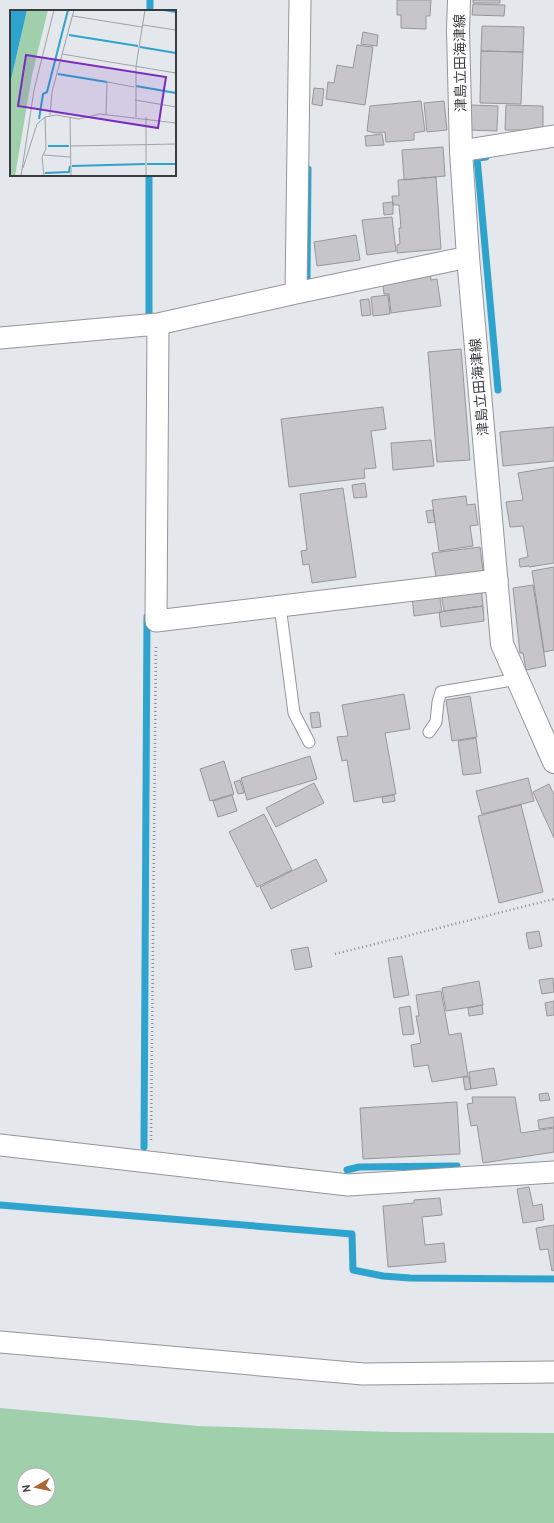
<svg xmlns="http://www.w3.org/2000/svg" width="554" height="1523" viewBox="0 0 554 1523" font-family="'PT Sans','Noto Sans JP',sans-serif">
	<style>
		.green { fill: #a0d0ab; fill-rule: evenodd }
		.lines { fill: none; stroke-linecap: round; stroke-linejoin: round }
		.stream { stroke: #2ea3cd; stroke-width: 7 }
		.building { fill: #c6c6ca; stroke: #97979b }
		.service-casing { stroke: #939599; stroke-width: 13 }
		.minor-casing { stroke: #939599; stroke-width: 23 }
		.secondary-casing { stroke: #939599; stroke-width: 24 }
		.path { stroke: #8b8d90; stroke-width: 2.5; stroke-dasharray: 1 3; stroke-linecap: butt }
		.service { stroke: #fff; stroke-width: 11 }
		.minor { stroke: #fff; stroke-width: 21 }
		.secondary { stroke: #fff; stroke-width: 22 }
		.labels { text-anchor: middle; stroke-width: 3.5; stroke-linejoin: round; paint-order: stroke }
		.street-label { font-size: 14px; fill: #3a3b3d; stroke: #fff }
		.inset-river { fill: none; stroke: #2ea3cd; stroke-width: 2 }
		.inset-road { fill: none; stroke: #a0a2a5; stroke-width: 1 }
		.view { fill: #7b2cbf; fill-opacity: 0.15; stroke: #7b2cbf; stroke-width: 2 }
		.inset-edge { fill: none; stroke: #3a3b3d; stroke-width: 2 }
	</style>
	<rect width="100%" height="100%" fill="#e4e7eb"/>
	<path class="green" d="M0 1408 198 1426 392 1432 554 1433V1523H0ZM24 1475H48V1499H24Z"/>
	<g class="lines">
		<path class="stream" d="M150 11V0
			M486 157 477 158 498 390
			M149 175V319L153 318
			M307 281 308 169
			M144 1147 147 617
			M347 1170 359 1167 457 1166
			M0 1205 352 1234 353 1270 383 1276 410 1278 554 1279"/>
	</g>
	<path class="building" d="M397 0H431L430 16H426V29L401 28V15H397Z
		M473 0H500V3H473Z
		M473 4 505 5 504 16 472 15Z
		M482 26 524 27 523 52 481 51Z
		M363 32 378 35 377 46 361 44Z
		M357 45 373 47 365 105 326 99 328 82 334 83 337 65 353 68Z
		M481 51 523 52 521 104 480 103Z
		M314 88 324 89 322 106 312 104Z
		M421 101 425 131 414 133V140L386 142 385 132 376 133 367 131 370 106Z
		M444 101 447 130 427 132 424 103Z
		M471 105 498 106 497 131 470 130Z
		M506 105 543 106V130H505Z
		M382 134 384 145 366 146 365 136Z
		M443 147 445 176 404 180 402 150Z
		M436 177 441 249 397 253V245L400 244 399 228H401L399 205H393L392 196H399L398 180Z
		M393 202V214L384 215 383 203Z
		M392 217 396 251 367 255 362 220Z
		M356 235 360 260 317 266 314 242Z
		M430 271 431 280 437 279 441 306 391 313 389 294H384L382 278Z
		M388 295 390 314 373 316 371 297Z
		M369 299 371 315 362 316 360 300Z
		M461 349 470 460 437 462 428 352Z
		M383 407 386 429 371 431 376 468 364 469 365 478 289 487 281 419Z
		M554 427V461L503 466 500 432Z
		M431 440 434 466 393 470 391 443Z
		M554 467V563L529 567V566L520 567 519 559 528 557 523 526 510 527 506 502 523 500 518 473Z
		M365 483 367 497 354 498 352 485Z
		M343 488 356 577 312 583 309 564 303 565 301 551 307 550 300 494Z
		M466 496 467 505 475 504 478 525 470 526 473 546 439 551 432 500Z
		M433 510 435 522 428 523 426 511Z
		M480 547 483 571 436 577 432 553Z
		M554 567V650L544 652 532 571Z
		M533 585 546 666 526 670 523 653H520L513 588Z
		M481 586 483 606 444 611 441 592Z
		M439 592 442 612 414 616 412 596Z
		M483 606 484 621 441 627 439 612Z
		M404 694 410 729 385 733 396 794 354 802 347 760 342 761 337 737 348 736 342 705Z
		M470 696 477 737 452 741 446 700Z
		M319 712 321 727 312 728 310 713Z
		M476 738 481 773 463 775 458 741Z
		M310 756 317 779 247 800 241 778Z
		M224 761 234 794 210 801 200 769Z
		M528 778 534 801 482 814 476 791Z
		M240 780 244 793 238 794 234 782Z
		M314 783 324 803 276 827 266 808Z
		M549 784 554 795V838L533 792Z
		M232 795 237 811 218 817 213 801Z
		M394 795 395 801 383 803 382 797Z
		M521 805 543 892 499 903 478 816Z
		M264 814 292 870 257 887 229 832Z
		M316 859 327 881 271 909 260 887Z
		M539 931 542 946 529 949 526 933Z
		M308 947 312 967 295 970 291 950Z
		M402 956 409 995 394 998 388 958Z
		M553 978 554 992 542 994 539 980Z
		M479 981 483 1005 446 1011 442 988Z
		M441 991 449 1035 461 1033 468 1076 432 1082 428 1065 414 1067 411 1045 421 1043 416 1016H419L416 995Z
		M554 1001V1015L547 1016 545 1003Z
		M482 1005 483 1014 469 1016 468 1008Z
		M410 1006 414 1034 403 1035 399 1008Z
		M494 1068 497 1085 471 1089 469 1072Z
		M463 1077H469L471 1089 465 1090Z
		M548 1093 550 1100 540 1101 539 1094Z
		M472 1097H515L521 1133 554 1128V1152L483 1163 477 1125 471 1126 467 1104 473 1103Z
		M457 1102 460 1154 363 1159 360 1108Z
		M554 1117V1127L539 1129 538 1120Z
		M529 1187 533 1206 542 1204 544 1220 523 1223 517 1189Z
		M440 1198 442 1215 422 1217 425 1245 444 1243 446 1262 388 1267 383 1206 414 1203V1200Z
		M554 1225V1270L552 1271 548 1249 540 1250 536 1228Z"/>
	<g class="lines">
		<g class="service-casing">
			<path id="service" d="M280 606 294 713 309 742
				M429 732 436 722 438 702 441 692 518 679"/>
		</g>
		<g class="minor-casing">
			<path id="minor" d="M461 151 554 136
				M296 293 300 0
				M158 324 156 621 497 580
				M0 338 158 324 296 293 468 257
				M0 1145 348 1185 554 1172
				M0 1342 363 1374 554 1372"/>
		</g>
		<g class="secondary-casing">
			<path id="secondary" d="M459 0 458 30 461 151 468 257 502 644 554 762"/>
		</g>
		<path class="path" d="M335 954 554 899
			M151 1140 156 644"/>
		<use href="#service" class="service"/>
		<use href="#minor" class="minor"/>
		<use href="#secondary" class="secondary"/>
	</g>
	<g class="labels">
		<g class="street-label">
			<text transform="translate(460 63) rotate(-91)" y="5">津島立田海津線</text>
			<text transform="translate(479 387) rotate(-95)" y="5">津島立田海津線</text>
		</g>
	</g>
	<g transform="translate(10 10)">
		<rect width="166" height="166" fill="#e4e7eb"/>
		<path d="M17 0H38L22 65 5 166H0V74Z" fill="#a0d0ab"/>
		<path d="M0 0H17L0 74Z" fill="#2ea3cd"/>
		<path class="inset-river" d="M154 0 166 2M59 25 128 36M130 37 166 43M48 64 97 72M126 76 166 83M29 109 33 84 37 82 58 0M38 136H59M137 154H166M62 156 135 154M35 163 59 162 60 156"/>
		<path class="inset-road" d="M63 6 132 17M133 15 166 20M52 44 166 63M125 90 166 97M40 105 42 82 64 0M96 105 97 72 124 77M35 107 46 105 69 109 90 104 166 113M60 107 61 166M126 107V56L135 0M136 107V166M60 136 166 134M34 145 60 147M13 158 27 114 35 107 36 139 32 147 34 166M11 166 24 80 44 0"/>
		<path class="view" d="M16 45 156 67 148 118 8 96Z"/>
		<rect width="166" height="166" class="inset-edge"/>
	</g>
	<g transform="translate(36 1487) rotate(261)"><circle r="19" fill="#ffffff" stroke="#b0b1b1"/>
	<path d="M0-3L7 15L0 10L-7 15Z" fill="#aa6934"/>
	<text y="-6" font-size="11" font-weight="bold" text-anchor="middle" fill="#3a3b3d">N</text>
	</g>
</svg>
